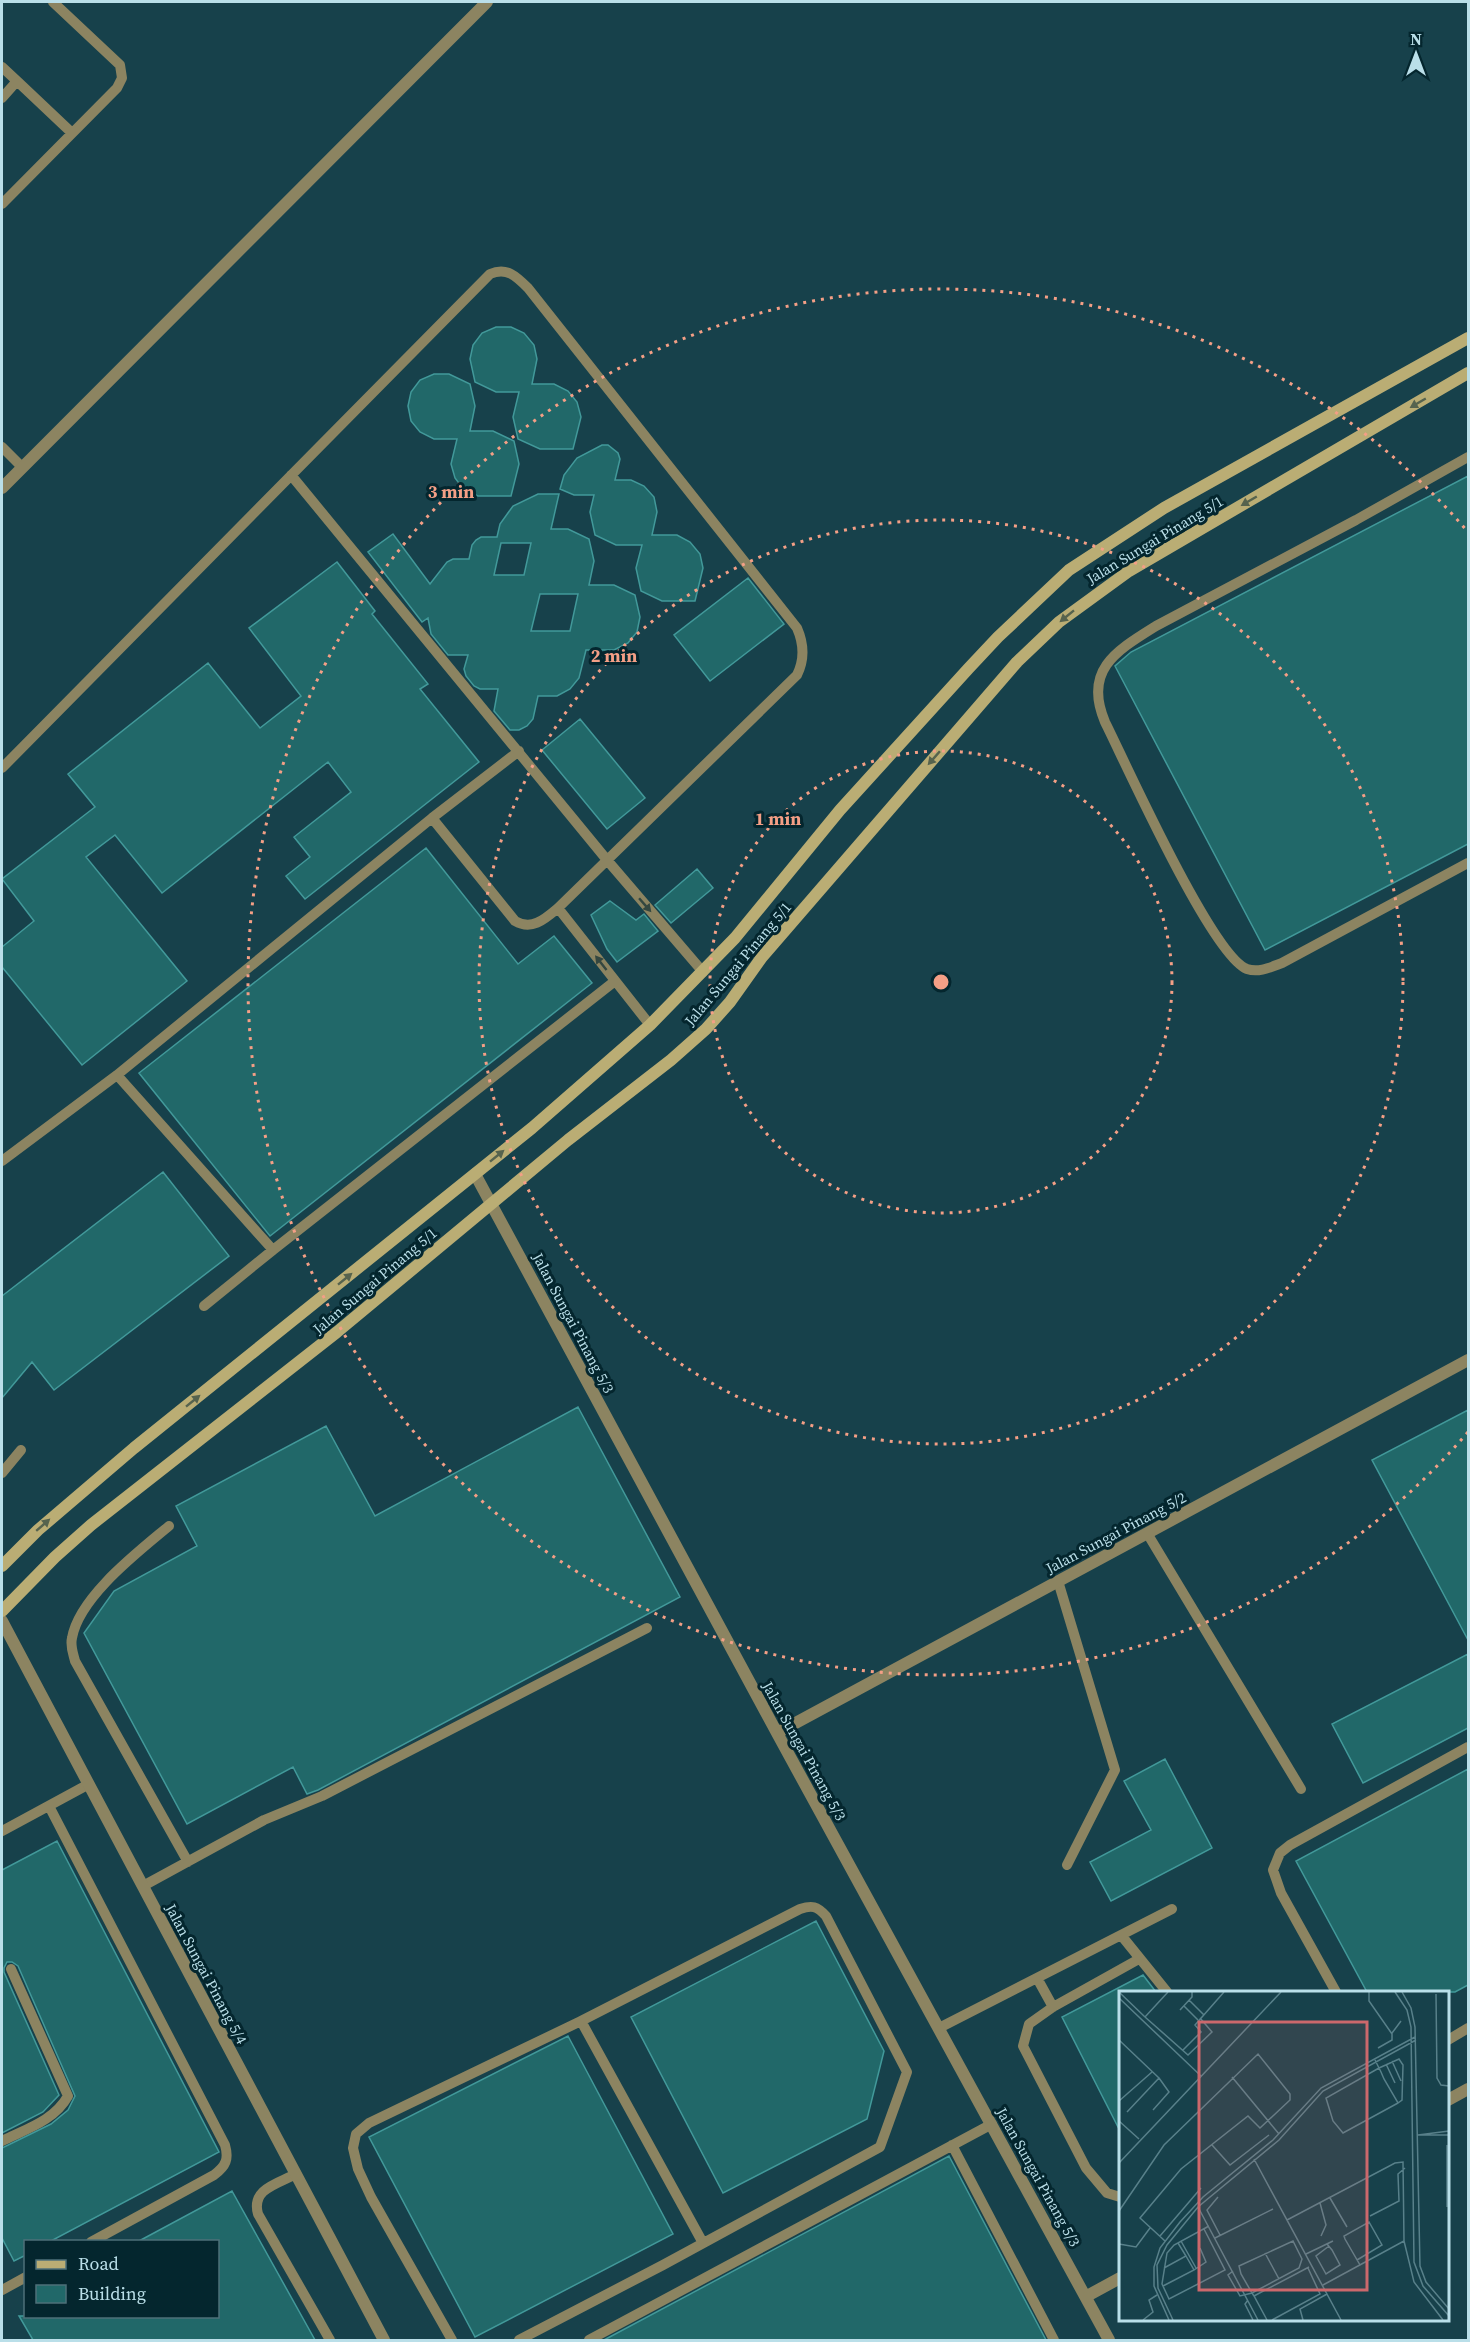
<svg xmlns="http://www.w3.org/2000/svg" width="1470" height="2342" viewBox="0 0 1470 2342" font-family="'Source Serif 4',serif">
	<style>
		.building { fill: #216869; stroke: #42999a; stroke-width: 1.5; fill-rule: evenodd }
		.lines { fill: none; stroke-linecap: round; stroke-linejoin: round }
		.lane { stroke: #8c8461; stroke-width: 10 }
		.street { stroke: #8c8461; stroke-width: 12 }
		.secondary { stroke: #baad74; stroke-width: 12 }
		.oneway { fill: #56634e }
		.oneway2 { fill: #344740 }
		.ring { fill: none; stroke: #f49f86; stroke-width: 3; stroke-dasharray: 3 6 }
		.labels { text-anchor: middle; stroke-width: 6; stroke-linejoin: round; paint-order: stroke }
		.street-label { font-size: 15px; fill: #badfe9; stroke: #04262e }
		.inset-road { fill: none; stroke: #58808a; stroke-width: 1.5 }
		.view { fill: #cc686c; fill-opacity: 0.15; stroke: #cc686c; stroke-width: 3 }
		.inset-edge { fill: none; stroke: #badfe9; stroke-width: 3 }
		.centre { fill: #f49f86; stroke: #04262e; stroke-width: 3 }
		.ring-label { font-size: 18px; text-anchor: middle; font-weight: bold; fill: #f49f86; stroke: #04262e; stroke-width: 6; stroke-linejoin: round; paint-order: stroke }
	</style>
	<rect width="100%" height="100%" fill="#17414b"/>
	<path class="building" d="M496 327H511L524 333 534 345 537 359 532 384H554L568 391 577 402 581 417 573 449H540L518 439 513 417 519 392H496L475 382 470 359 473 345 482 333Z
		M434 374H449L470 384 475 406 470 431H493L514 441 519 464 511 496H478L464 490 455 478 451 464 457 439H434L420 432 411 421 408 406 411 392 420 380Z
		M602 445H608L618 453 620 459 615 480H631L644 486 654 497 657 512 652 535H677L690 542 700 554 703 568 695 601H662L641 591 636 568 642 545H616L595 535 590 512 594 495H574L560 489 564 475 577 458Z
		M1468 476V844L1265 950 1115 666 1131 652Z
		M538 494H559L551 529H568L589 539 594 561 589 585H614L635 595 640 617 637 632 628 643 614 650H586L579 678 570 689 557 696H538L533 719 527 726 519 730H510L494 711 498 689H480L474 686 466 676 464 669 468 655H448L431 634 428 618 422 622 368 552 393 534 430 584 447 562 453 559H469L472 545 476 540 481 537H497L500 524 513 506ZM501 543H531L524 575H494ZM540 594H578L570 631H531Z
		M337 562 375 611 372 614 428 684 420 689 479 762 305 899 286 876 310 857 294 837 351 792 328 762 162 893 115 835 86 857 187 981 82 1065 2 967V947L34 921 2 879 95 807 68 774 208 663 260 728 301 696 249 628Z
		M748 578 784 624 710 681 674 635Z
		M580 719 645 798 607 829 542 750Z
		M426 848 518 964 554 936 592 983 270 1236 139 1073Z
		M697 869 713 888 671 923 655 905Z
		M610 901 636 920 644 914 658 931 617 962 607 949 591 915Z
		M163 1172 229 1256 54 1390 32 1362 2 1398V1296Z
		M578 1407 680 1597 318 1790 307 1794 293 1767 187 1824 84 1633 114 1591 197 1546 176 1506 326 1426 375 1516Z
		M1468 1410V1640L1372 1460Z
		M1468 1654V1728L1363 1783 1332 1724Z
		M1165 1759 1212 1848 1111 1901 1090 1862 1151 1830 1124 1781Z
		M1468 1769V1985L1455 1992H1367L1296 1861Z
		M57 1841 219 2152 51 2241H26V2255L14 2261 2 2238V2148L51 2124 68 2110 75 2096 18 1966 12 1962H7L4 1968V1972L59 2095 43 2112 2 2133V1870Z
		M816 1921 884 2051 867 2119 723 2193 631 2017Z
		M1143 1975 1156 1992H1120V2131L1062 2017Z
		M568 2036 673 2234 475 2337 369 2137Z
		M949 2156 1046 2340H604Z
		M232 2191 315 2340H33L19 2316H218V2241H139Z"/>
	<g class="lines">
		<path class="lane" d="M2 67 17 81 2 98
			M17 81 72 133
			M2 204 117 88 122 78 120 65 53 2
			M2 447 22 467
			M1468 457 1356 520 1156 626C1116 651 1083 670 1105 722 1126 764 1212 956 1247 969 1259 973 1271 967 1282 963L1468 863
			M291 475 607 860 703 972
			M2 768 490 274C507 267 516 276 528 288L797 628C804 644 805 659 797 675L558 908C545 919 532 931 515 921L432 818 117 1075 2 1161
			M432 818 519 751
			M558 908 650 1025
			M117 1075 273 1250 615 981
			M204 1306 273 1250
			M2 1473 21 1450
			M169 1526C138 1552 79 1597 72 1638 70 1646 73 1653 75 1661L188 1862
			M1147 1533 1301 1789
			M1058 1581 1115 1770 1067 1865
			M49 1806 225 2145C229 2159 226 2166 214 2175L91 2242
			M2 1831 89 1784
			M143 1886 264 1820 322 1796 647 1628
			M1121 1935 1167 1992
			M1037 1978 1053 2007
			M1336 1992 1281 1893 1273 1870 1280 1853 1290 1845 1468 1747
			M581 2021 703 2243
			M939 2028 1172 1909
			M1448 2040 1468 2028
			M2 2141C26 2129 54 2121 68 2096L11 1969
			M952 2145 1054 2340
			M296 2174C277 2184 251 2189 258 2214L330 2340
			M1120 2197 1107 2193 1086 2168 1023 2046 1029 2024 1053 2007 1139 1959
			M2 2290 26 2277
			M452 2340 371 2197 358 2169 353 2148 356 2134 369 2123 581 2021 800 1909C812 1905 817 1906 826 1916L907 2072 880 2147 663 2265 519 2340
			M589 2340 992 2124"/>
		<path class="street" d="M2 488 487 2
			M475 1174 777 1733 1109 2340
			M2 1621 384 2340
			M777 1733 1468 1360
			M1448 2100 1468 2089
			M1087 2296 1120 2278"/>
		<path class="secondary" d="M2 1566 38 1530 134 1448 532 1128 650 1025 735 938 840 810 968 669 998 637 1069 570 1164 508 1468 338
			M2 1611 55 1557 91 1525 337 1332 568 1140 671 1060 706 1029 730 1002 762 957 1017 662 1059 622 1129 571 1468 373"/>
	</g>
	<defs><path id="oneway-solid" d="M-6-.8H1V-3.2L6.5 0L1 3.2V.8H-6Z" transform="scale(1.5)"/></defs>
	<g class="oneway">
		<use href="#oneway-solid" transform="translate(1418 403) rotate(150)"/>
		<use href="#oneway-solid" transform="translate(1249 501) rotate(150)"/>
		<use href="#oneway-solid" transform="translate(1067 616) rotate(141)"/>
		<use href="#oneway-solid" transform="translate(934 758) rotate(131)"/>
		<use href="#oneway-solid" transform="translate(497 1156) rotate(-39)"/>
		<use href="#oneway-solid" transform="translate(345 1279) rotate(-39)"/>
		<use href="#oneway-solid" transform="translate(193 1401) rotate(-39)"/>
		<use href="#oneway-solid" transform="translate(43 1525) rotate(-41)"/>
	</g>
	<g class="oneway2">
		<use href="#oneway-solid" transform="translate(645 905) rotate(49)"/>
		<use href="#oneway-solid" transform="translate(601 963) rotate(-128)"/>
	</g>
	<g class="ring">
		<circle cx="941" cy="982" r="231"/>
		<circle cx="941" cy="982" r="462"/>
		<path d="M1468 1432A693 693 0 1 1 1468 532"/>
	</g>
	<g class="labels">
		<g class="street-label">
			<text transform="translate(1155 540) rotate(-31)" y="5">Jalan Sungai Pinang 5/1</text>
			<text transform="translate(738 964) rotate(-50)" y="5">Jalan Sungai Pinang 5/1</text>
			<text transform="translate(375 1281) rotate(-40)" y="5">Jalan Sungai Pinang 5/1</text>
			<text transform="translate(573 1323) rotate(62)" y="5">Jalan Sungai Pinang 5/3</text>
			<text transform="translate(1116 1533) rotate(-28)" y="5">Jalan Sungai Pinang 5/2</text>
			<text transform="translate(804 1751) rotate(61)" y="5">Jalan Sungai Pinang 5/3</text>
			<text transform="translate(206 1974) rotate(62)" y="5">Jalan Sungai Pinang 5/4</text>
			<text transform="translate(1038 2177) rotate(61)" y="5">Jalan Sungai Pinang 5/3</text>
		</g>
	</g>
	<g transform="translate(1119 1991)">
		<rect width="330" height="330" fill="#17414b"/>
		<path class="inset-road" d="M0 1 26 26 49 1M250 1V10L273 43M276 1 288 19 292 36 295 271 304 295 330 325M283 1 292 17 296 36 301 275 307 291 330 318M317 3 318 87 322 94 330 95M0 7 82 85M70 9 85 24M65 15 79 29M61 19 73 6V1M26 26 69 64 93 41 81 27M0 49 40 87 8 121M259 57 273 49V42L282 30M64 59 82 41 76 34 105 1M256 69 262 81 265 88 279 112 283 109 284 74 280 68 260 77 207 107 214 130 224 142 279 112M273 70 282 90M267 73 276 92M113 86 160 143M0 110 33 81M34 119 50 101 40 87M0 130 20 148M299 144 330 140M300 144H330M93 154 111 174 150 144M328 154V216M135 168 222 329M0 172 162 1M99 206 88 219 101 244M211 207 228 236M201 212 207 234 202 245M79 216 139 329M0 220 45 154 139 63 171 103V109L141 137 129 125 62 178 21 227 46 250M251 225 280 210 279 183 286 177M168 229 276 172 284 171 285 250 204 294M85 238 106 279 50 308 43 293 48 262 55 254 90 235M41 245 82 197M96 247 154 218M62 250 77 277M285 250 295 291 324 329M0 253 17 256 31 237M208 253 213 259 221 274 207 283 197 265 210 255M146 262 160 288M187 263 214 250M238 269 263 254 250 231 225 245 226 248 241 274M45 277 67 265 59 252M75 279 87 271 81 257M114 280 109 284 121 305 133 302 180 277 183 268 174 250 120 275 122 283 133 302 135 305 148 329M44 295 75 279 67 265M135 305 190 276M129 309 126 313 134 329M24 329 34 321 30 309 38 304M50 329 35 295V276L41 257 61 231 84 206 154 149 202 97 296 46M54 329 39 297 38 274 48 254 79 216 160 149 204 100 297 49M153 329 201 303 189 277M184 329 181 318 208 303"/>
		<path class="view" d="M80 31H248V299H80Z"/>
		<rect width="330" height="330" class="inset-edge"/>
	</g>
	<circle cx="941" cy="982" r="9" class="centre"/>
	<g class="ring-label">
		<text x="451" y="498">3 min</text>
		<text x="614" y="662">2 min</text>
		<text x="778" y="825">1 min</text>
	</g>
	<rect width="1470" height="2342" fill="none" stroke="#badfe9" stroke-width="6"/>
	<rect x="24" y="2240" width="195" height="78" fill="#04262e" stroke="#4d7079" stroke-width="1.5"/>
	<rect x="36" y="2260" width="30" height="9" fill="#baad74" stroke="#4d7079" stroke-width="1.5"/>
	<text x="78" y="2270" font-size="18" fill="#badfe9">Road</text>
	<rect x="36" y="2285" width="30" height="18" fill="#216869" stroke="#4d7079" stroke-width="1.5"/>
	<text x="78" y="2300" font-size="18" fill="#badfe9">Building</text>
	<g transform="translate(1416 54)" stroke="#04262e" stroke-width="4.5" paint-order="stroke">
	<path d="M0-4.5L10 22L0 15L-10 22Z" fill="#badfe9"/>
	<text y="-9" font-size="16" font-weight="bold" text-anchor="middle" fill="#badfe9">N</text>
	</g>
</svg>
